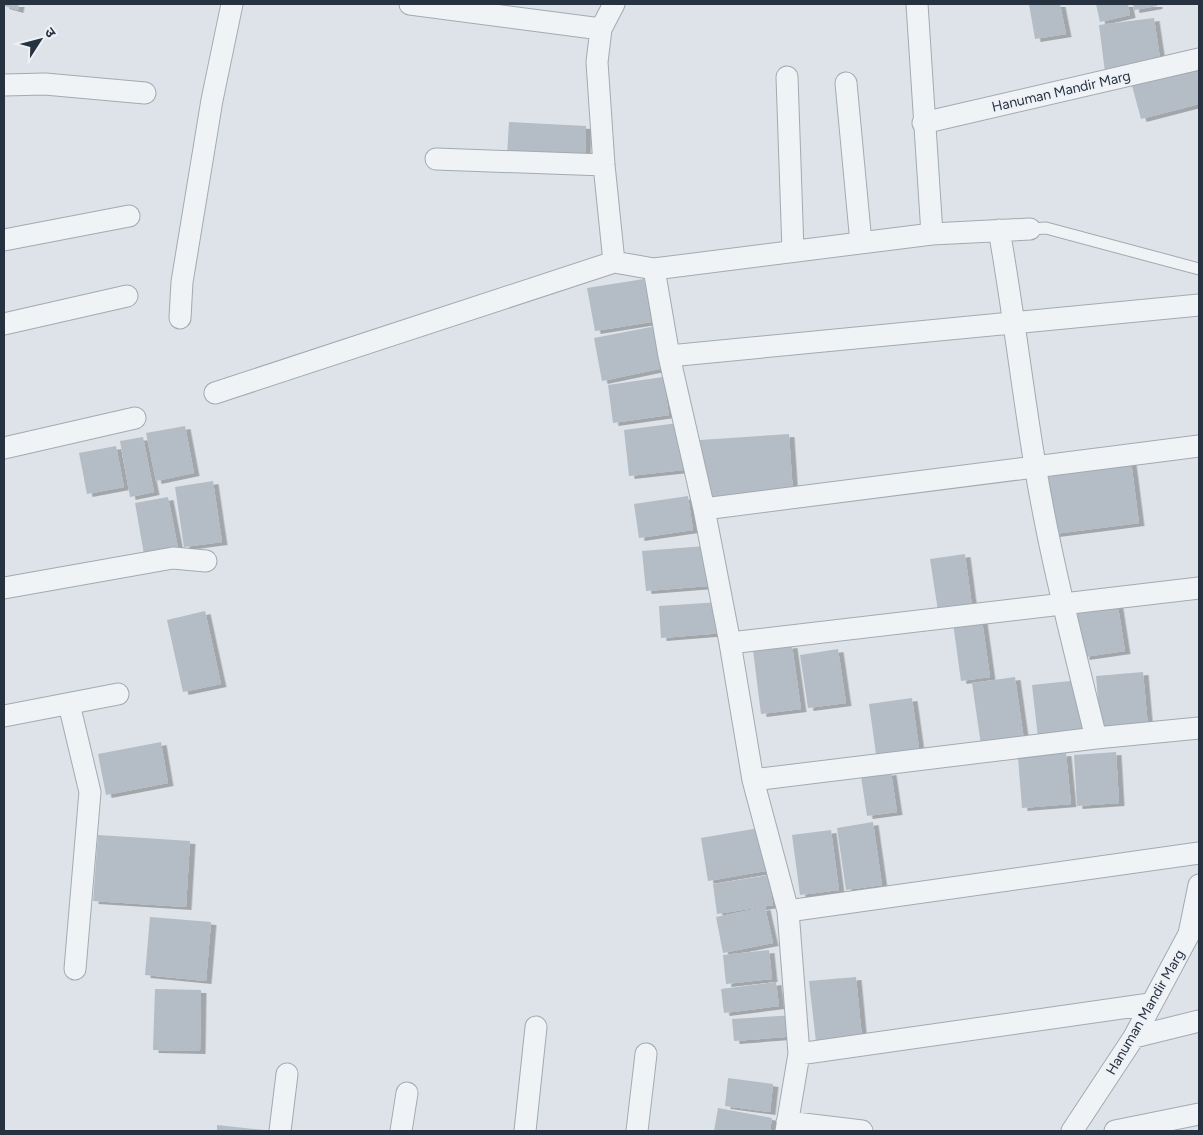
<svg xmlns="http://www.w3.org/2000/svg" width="1203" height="1135" viewBox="0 0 1203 1135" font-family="Figtree,'Noto Sans Devanagari',sans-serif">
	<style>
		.building { fill: #b4bcc5; filter: url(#shadow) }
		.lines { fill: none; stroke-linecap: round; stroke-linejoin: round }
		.lane-casing { stroke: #a2aab2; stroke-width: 13 }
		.street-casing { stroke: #a2aab2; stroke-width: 23 }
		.lane { stroke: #f0f3f6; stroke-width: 11 }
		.street { stroke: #f0f3f6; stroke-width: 21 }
		.labels { text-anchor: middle; stroke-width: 4; stroke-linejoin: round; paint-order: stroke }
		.street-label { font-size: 14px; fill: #263240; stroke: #edf1f6 }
	</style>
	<defs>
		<filter id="shadow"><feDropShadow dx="5.5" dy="3" stdDeviation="0" flood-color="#0004"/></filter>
	</defs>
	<rect width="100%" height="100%" fill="#dde3e8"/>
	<path class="building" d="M4 4H19L18 10 4 6Z
		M1029 4H1060L1066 34 1035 39Z
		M1096 4H1128L1130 15 1100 22Z
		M1133 4H1157V6L1134 10Z
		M1154 18 1161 65 1105 72 1099 25Z
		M1199 64V104L1141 119 1131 82Z
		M509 122 586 126 585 159 507 155Z
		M644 279 651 322 595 331 587 288Z
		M656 326 664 368 602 381 594 338Z
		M663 377 669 415 613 423 608 385Z
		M678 423 683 470 629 476 624 430Z
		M185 426 194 473 156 481 146 433Z
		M789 434 793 494 705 500 700 440Z
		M143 437 154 492 130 497 120 441Z
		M116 446 124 487 87 494 79 453Z
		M1131 461 1139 523 1054 534 1046 472Z
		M213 481 222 542 184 547 175 487Z
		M688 496 693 530 639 538 634 504Z
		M168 497 178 548 144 554 135 503Z
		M705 546 708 586 646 591 642 551Z
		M965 554 972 606 938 611 930 559Z
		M1117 600 1125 651 1084 657 1076 606Z
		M720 602 723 633 661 638 659 606Z
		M205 611 221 684 183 692 167 620Z
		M982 620 990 677 961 681 953 623Z
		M792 645 801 709 761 714 753 650Z
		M838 649 846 703 808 708 800 655Z
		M1143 672 1148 727 1101 732 1096 676Z
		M1015 677 1024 740 981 745 972 683Z
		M1080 680 1086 733 1038 738 1032 685Z
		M912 698 920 755 877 761 869 704Z
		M161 742 168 783 106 795 98 754Z
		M1116 752 1119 803 1077 806 1074 755Z
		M1066 753 1071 804 1022 808 1018 757Z
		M891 772 897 812 867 816 861 776Z
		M873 822 882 885 846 890 837 828Z
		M759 828 766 871 708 881 701 838Z
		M831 830 839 890 800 895 792 835Z
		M98 835 190 841 186 907 93 901Z
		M768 875 773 905 717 914 713 884Z
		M765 907 773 943 723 953 716 917Z
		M150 917 211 922 206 981 145 975Z
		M769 950 772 979 726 984 723 955Z
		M856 977 862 1038 816 1042 809 981Z
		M776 982 779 1006 724 1013 721 989Z
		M155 989 201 990 200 1051 153 1050Z
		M796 1015 798 1036 734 1041 732 1019Z
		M728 1078 773 1084 770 1112 725 1106Z
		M718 1108 772 1118 770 1131H714Z
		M217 1125 264 1130V1131H217Z"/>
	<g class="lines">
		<g class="lane-casing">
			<path id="lane" d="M1030 229 1046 228 1199 269"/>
		</g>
		<g class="street-casing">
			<path id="street" d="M410 4 601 29
				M917 4 932 234
				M787 77 793 251
				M846 83 861 243
				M4 85 45 84 145 93
				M923 123 1199 59
				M436 159 604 165
				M999 230C1013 308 1022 387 1035 465 1050 557 1074 648 1096 738
				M4 240 129 216
				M614 262 604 165 597 62 601 29 614 4
				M654 269 669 356 704 509 730 643 753 780 788 911 799 1054 786 1131
				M180 318 182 282 212 100 232 4
				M4 324 127 296
				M669 356 1199 305
				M215 393 614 262 654 269 932 234 1030 229
				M4 448 135 418
				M704 509 1199 446
				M4 588 173 558 206 561
				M730 643 1199 588
				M69 704 90 792 75 969
				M4 716 118 694
				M753 780 1096 738 1199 728
				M788 911 1199 853
				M1134 1037 1199 1021
				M799 1054 1150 1004
				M787 1122 862 1131
				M280 1131 287 1074
				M401 1131 407 1093
				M525 1131 536 1027
				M637 1131 646 1054
				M1072 1131 1134 1037 1189 934 1199 885
				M1115 1131 1199 1114"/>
		</g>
		<use href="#lane" class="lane"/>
		<use href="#street" class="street"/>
	</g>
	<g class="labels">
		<g class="street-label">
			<text transform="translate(1061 91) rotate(-13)" y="5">Hanuman Mandir Marg</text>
			<text transform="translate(1145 1012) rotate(-60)" y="5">Hanuman Mandir Marg</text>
		</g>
	</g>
	<rect width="1203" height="1135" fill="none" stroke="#263240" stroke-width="10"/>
	<g transform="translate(40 40) rotate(54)" stroke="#edf1f6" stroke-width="4" paint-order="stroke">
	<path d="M0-4L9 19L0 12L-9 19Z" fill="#263240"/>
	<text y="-8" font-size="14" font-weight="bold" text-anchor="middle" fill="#263240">उ</text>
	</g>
</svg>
